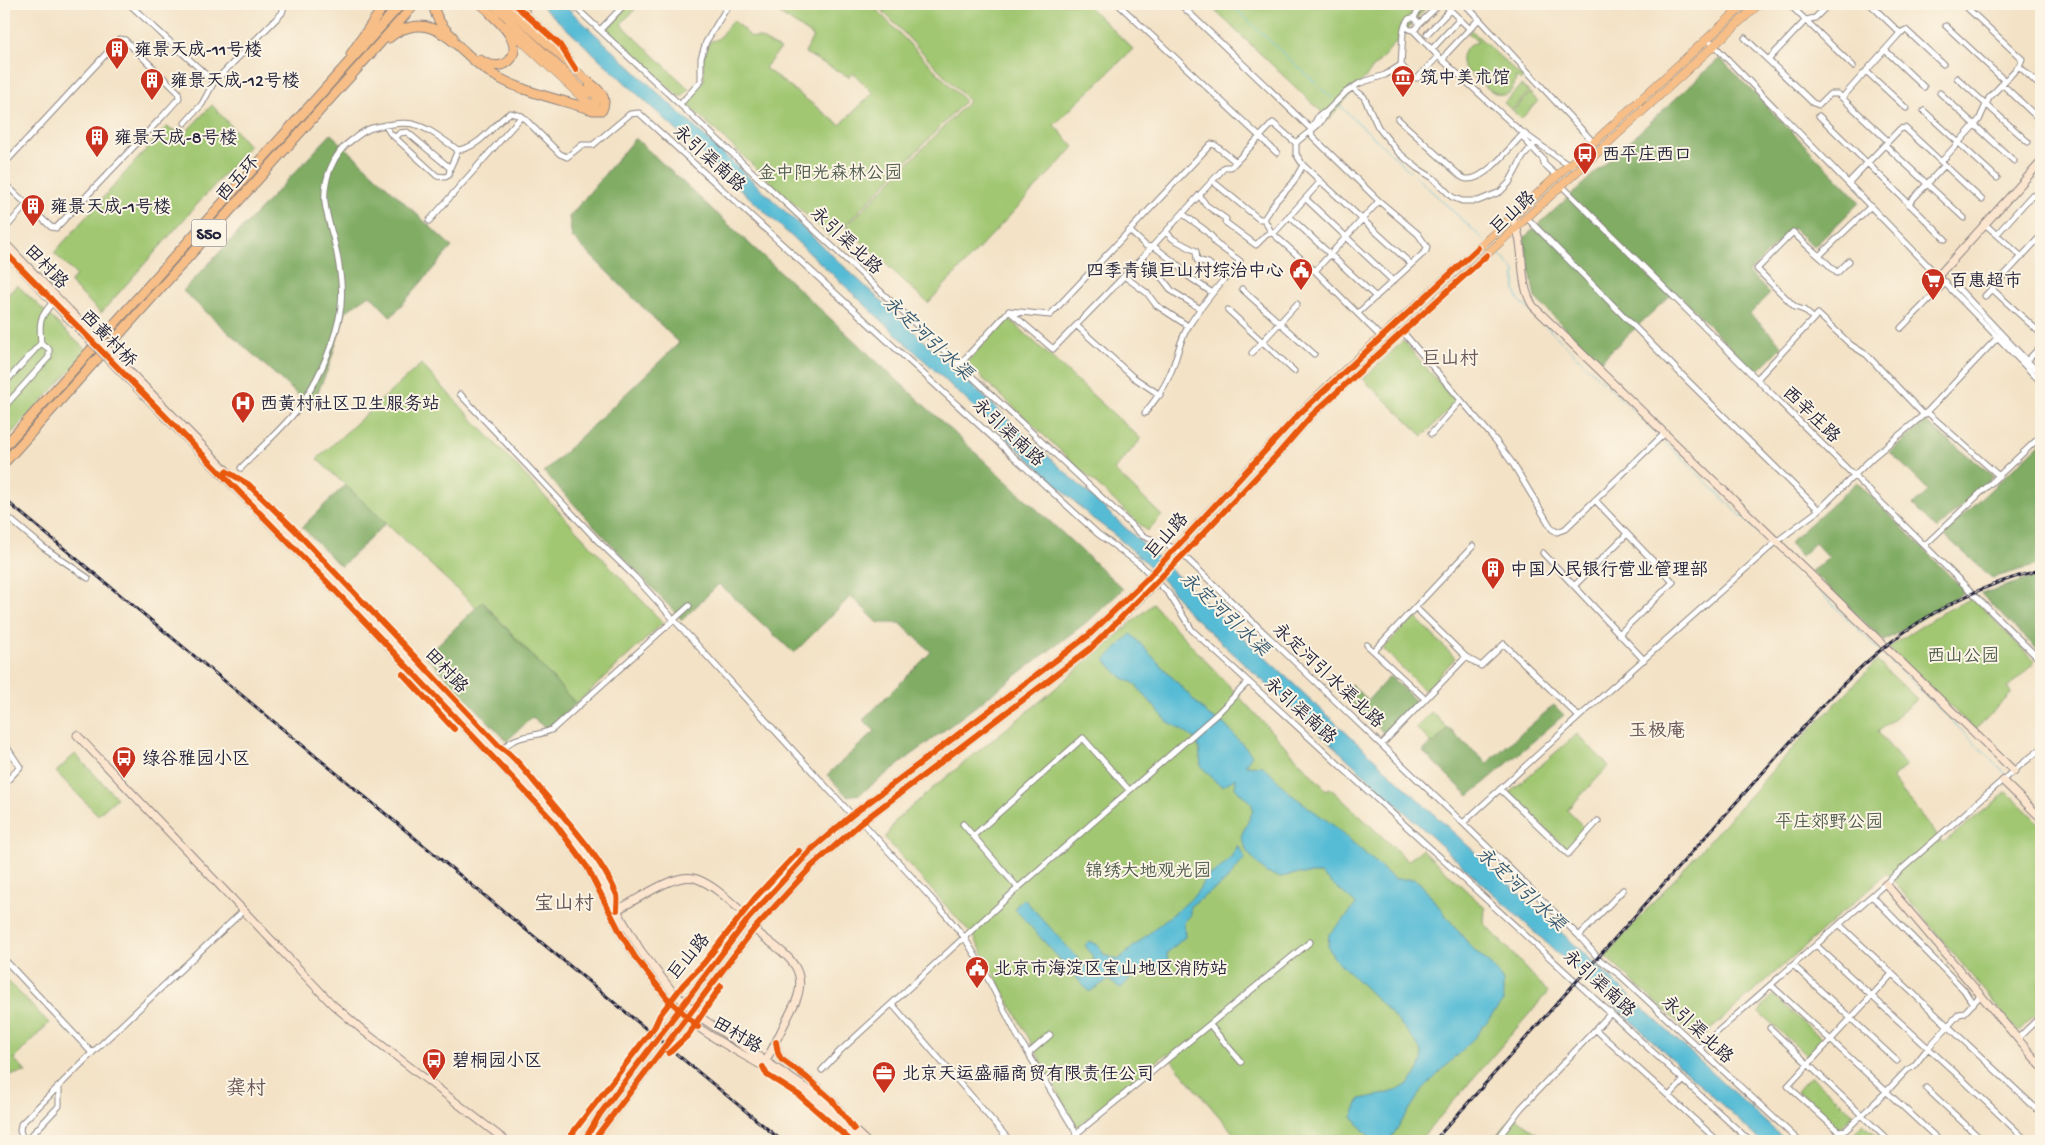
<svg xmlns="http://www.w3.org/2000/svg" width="2045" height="1145" viewBox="0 0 2045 1145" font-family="'Gochi Hand','LXGW WenKai TC',sans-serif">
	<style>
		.green { fill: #a1c772; stroke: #627456 }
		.forest { fill: #80ac64; stroke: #516750 }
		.water { fill: #57bcd5; stroke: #3c6f88 }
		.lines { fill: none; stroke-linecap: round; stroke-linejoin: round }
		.stream { stroke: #57bcd5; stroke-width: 1 }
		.street-casing { stroke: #8a8280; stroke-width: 7 }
		.secondary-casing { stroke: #8a8280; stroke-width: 9 }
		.primary-casing { stroke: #8a8280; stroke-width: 9 }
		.highway-casing { stroke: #8a8280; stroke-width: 11 }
		.street { stroke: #fff; stroke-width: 5 }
		.secondary { stroke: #fce5cf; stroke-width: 7 }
		.primary { stroke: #f7be87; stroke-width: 8 }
		.highway { stroke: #f7be87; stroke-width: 9 }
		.rail-casing { stroke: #22223b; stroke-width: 3 }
		.rail { stroke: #fcf5e5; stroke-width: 1; stroke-dasharray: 4; stroke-linecap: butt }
		.secondary-bridge-casing { stroke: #8a8280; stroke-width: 9; stroke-linecap: butt }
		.primary-bridge-casing { stroke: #8a8280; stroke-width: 9; stroke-linecap: butt }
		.secondary-bridge { stroke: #fce5cf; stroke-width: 7 }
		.primary-bridge { stroke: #f7be87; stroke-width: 8 }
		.cycleway-casing { stroke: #fcf5e5; stroke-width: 9 }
		.cycleway { stroke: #e8590c; stroke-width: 6 }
		.labels { text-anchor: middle; stroke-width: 4; stroke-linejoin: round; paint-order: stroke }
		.shield { fill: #fcf5e5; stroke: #63616e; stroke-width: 1 }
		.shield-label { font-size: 16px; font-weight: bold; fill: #22223b }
		.poi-label { font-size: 18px; fill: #22223b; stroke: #fcf5e5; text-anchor: start }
		.street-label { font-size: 18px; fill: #22223b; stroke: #fcf5e5 }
		.park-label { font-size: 18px; fill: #4e5c4e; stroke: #fcf5e5 }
		.water-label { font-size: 19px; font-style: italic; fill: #355871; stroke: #fcf5e5 }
		.neighbourhood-label { font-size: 19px; fill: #685659; stroke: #fcf5e5 }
		.quarter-label { font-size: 20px; fill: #685659; stroke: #fcf5e5 }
	</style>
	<rect width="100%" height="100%" fill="#fcf5e5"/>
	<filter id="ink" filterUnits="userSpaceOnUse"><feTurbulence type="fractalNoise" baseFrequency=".02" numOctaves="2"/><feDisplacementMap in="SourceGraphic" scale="10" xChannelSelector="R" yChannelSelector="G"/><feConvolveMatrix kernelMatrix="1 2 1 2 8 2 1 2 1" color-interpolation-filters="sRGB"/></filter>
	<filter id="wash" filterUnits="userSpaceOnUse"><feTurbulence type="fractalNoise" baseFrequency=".0096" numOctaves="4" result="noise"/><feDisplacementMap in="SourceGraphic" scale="20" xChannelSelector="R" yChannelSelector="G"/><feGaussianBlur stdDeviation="1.12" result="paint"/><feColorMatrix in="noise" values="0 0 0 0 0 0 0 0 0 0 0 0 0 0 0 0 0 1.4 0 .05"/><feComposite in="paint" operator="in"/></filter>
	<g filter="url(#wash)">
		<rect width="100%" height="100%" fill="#f3e2c6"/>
		<path class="green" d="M630 4H640L621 24 689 89 683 96H678L606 29Z
			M773 4H871L965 101 832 239 685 102 704 80 703 59 709 42 718 39 733 20 751 37 760 38 780 49 765 68 840 125 873 93 853 73 849 77 805 53 813 36 771 8Z
			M876 4H1086L1133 49 1054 125 1074 147 928 303 846 227 969 101Z
			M1208 4H1429L1329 119Z
			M1471 30 1523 78 1520 81 1516 77C1510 117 1477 79 1464 68 1458 56 1465 45 1478 42L1468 33Z
			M1521 85 1529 92 1512 110 1504 103Z
			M1530 93 1538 101 1521 119 1513 111Z
			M212 105 249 146 101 313 70 283 76 275 54 253 166 127 184 134Z
			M17 285 88 352 4 441V299Z
			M1007 317 1141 439 1114 470 1162 516 1147 531 966 363Z
			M1403 341 1456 402 1423 436 1363 379Z
			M421 364 663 623 576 704 483 602 477 608 317 459Z
			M1973 598 2035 662 2007 689 2012 693 1975 730 1888 648 1943 612Z
			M1153 604 1326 790 1330 788 1408 861 1422 849 1485 908 1484 923 1548 992 1419 1141H1240L1166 1054 1077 1127 974 937 885 838 896 820 933 788 1043 699Z
			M1414 616 1455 658 1425 691 1383 649Z
			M1877 661 1917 699 1878 732 1906 766 1892 778 1943 843 2007 792 2041 825V1009L2018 1032 1887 873 1698 1041 1605 956 1790 751Z
			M1431 712 1448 728 1433 744 1416 728Z
			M1577 734 1609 766 1567 810 1586 829 1567 849 1509 793Z
			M75 754 117 798 98 815 56 772Z
			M4 977 49 1023 14 1059 26 1072 4 1076Z
			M1773 995 1822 1039 1807 1056 1759 1012Z
			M1811 1076 1853 1114 1840 1129 1797 1091Z
			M1514 1116 1547 1141H1491Z
			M1863 1124 1882 1141H1847Z"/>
		<path class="forest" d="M1720 58 1860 202 1814 247 1793 228 1749 272 1770 294 1750 314 1783 346 1756 373 1675 291 1599 362 1535 298 1524 238Z
			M331 134 452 247 391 317 370 295 346 311 328 369 311 407 183 291Z
			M635 138 1123 589 1092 618 860 794 847 796 827 775 875 731 863 720 931 652 900 623H878L851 596 794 653 719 584 682 620 544 472 679 343 572 237 569 217Z
			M1925 422 1994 476 1937 529 1913 505 1929 491 1890 452Z
			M2041 443V564L1992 578 1943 534Z
			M1857 482 1966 592 1884 641 1811 571 1829 558 1815 543 1801 556 1789 543Z
			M345 485 386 523 341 567 302 527Z
			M2041 575V653L1981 594Z
			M482 602 576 704 546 729 532 717 507 741 426 656Z
			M1390 676 1418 703 1387 736 1342 694 1351 684 1368 700Z
			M1554 705 1564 715 1469 796 1423 752 1431 742 1434 744 1448 728 1487 763Z"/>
		<path class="water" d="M540 4H563L881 301 1786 1141H1761L1184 608C1171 582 1117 535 1092 518L845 286Z
			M1131 634 1209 716 1224 724 1252 755 1245 765 1263 766 1292 795 1333 825 1394 879H1414L1420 883 1471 947 1495 969 1503 982V1001L1475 1037 1423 1089 1389 1141H1373L1352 1117 1360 1099C1375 1096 1395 1094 1408 1084 1415 1078 1424 1064 1422 1054 1417 1035 1352 975 1334 958L1328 946 1329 934 1346 917 1356 904 1321 874H1296L1280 877 1266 873 1247 852 1241 836 1253 811 1252 804 1235 788 1236 778 1223 786 1217 783 1201 766 1199 748 1195 739 1167 721 1134 683 1121 677 1105 660Z
			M1238 845 1245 858 1226 881 1190 906V916L1184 922 1185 937 1167 953 1168 965 1161 968 1152 964 1134 975 1121 988 1108 980 1089 992 1015 909 1018 903 1024 899 1085 966 1092 963 1093 957 1085 945 1089 941 1099 946 1104 955 1118 960C1132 948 1146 936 1160 924 1176 910 1198 899 1205 877 1222 869 1230 861 1238 845Z"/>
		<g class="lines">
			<path class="stream" d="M1230 4 1334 100
				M1337 103 1484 240
				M1496 251 1515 271V290L1518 299 1660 437
				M1662 439 1771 545
				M1774 547 2007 775
				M2010 778 2041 808"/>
		</g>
	</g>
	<g filter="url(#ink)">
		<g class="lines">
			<g class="street-casing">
				<path id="street" d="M129 4 214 82
					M572 4 1143 536 1174 548 1183 555 1463 823
					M1118 4 1277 153
					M1180 4 1311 129
					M1444 4 1470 29
					M1465 4 1593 142
					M1789 4 1853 66
					M1870 4 1900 33
					M1406 24a6 6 0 1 1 12 0a6 6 0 1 1-12 0Z
					M1414 18 1421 4
					M1418 25 1440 4
					M1946 26 2005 81
					M601 29 625 4
					M1413 30 1438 56 1518 129 1568 165
					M1427 34 1450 10
					M1707 38 2041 382
					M1745 38 1813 103 1819 105 1830 94H1838L1888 141
					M1432 49 1460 19
					M1885 50 1924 87
					M1443 60 1447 53 1479 19
					M1768 60 1806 20 1815 18 1829 4
					M1401 65 1413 78H1418L1438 56
					M2019 66 2041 87
					M1866 71 1906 108
					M1957 78 2028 142
					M2002 84 2041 121
					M1354 89 1364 97 1378 127 1398 152 1417 168 1433 178 1452 197 1462 201H1478L1500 192 1509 183 1523 157 1536 142
					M1940 93 2014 161
					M1842 98 1900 33 1906 30 1943 64
					M683 101 701 81V58L706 42 729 4
					M1924 111 1997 178
					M1326 112 1346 92 1360 83 1385 75 1401 65 1403 33 1405 25
					M1819 116 1945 239
					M1398 119 1457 173C1459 175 1464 179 1467 179 1485 181 1512 145 1524 133
					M185 123 202 104 214 82 282 13 285 4
					M385 125 390 133 437 176 445 177 449 175 450 168 458 150
					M1524 133V139L1543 159 1544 164 1556 175
					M396 137 400 133 407 132 450 168
					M1885 145 1964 218
					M1941 162 1979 120 1989 98 2019 66 2022 59 1963 4
					M4 164 120 39 125 40 178 92 179 98 162 117 56 228 51 227 4 183
					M1216 184 1259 219H1264L1276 201 1293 183 1303 165
					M1849 184 1851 180 1900 129 1905 128 1982 200
					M1562 186 2041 661
					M1199 195 1206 205 1226 219 1225 222 1256 245 1266 235 1276 231 1321 181
					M1306 199 1393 281
					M1908 204 1945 165
					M1289 216 1376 297
					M1527 218 1688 381 1819 510
					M1264 219 1271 232 1315 271 1381 337
					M429 221 522 116
					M1986 225 2022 257
					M4 230 26 205
					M1130 231 1146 246 1156 248 1178 265 1185 274 1211 292
					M1166 232 1173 239 1196 251 1197 260 1208 263 1225 277
					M1997 234 2032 195 2041 203
					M1820 255 1871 206
					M1139 261 1162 278 1172 291 1199 308
					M1315 271 1379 201
					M1124 276 1147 293 1156 305 1188 326
					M1957 287 2027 361
					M1242 289 1314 354
					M1992 289 2038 331 2041 328
					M1985 296 2038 239 2041 242
					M1228 310 1294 371
					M1009 311 1053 349 1139 261 1225 167H1231L1273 123 1296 143
					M1358 313 1426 251 1427 247 1418 234 1379 201 1312 136 1311 129 1319 115 1326 112C1323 125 1306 133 1296 143V154L1303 165 1410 263
					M1813 318 1804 310 1795 307 1757 269 1793 232C1807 247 1823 258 1837 273L1849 261
					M1077 326 1133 377 1160 395
					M1901 328 1946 282
					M1402 331 1496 441 1513 464 1552 529 1557 532 1565 529 1664 434
					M2041 346 2027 361 2041 374
					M1252 353 1297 304
					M960 364 1009 311 1050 315 1211 144 1215 145 1236 162
					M1757 379 1818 314 1851 345 1867 355 1924 415
					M4 384 41 343C39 322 39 318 53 302
					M460 394 596 539 635 577 852 815
					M4 405 5 406 49 357V349L41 343
					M1927 412 1999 476
					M1145 413C1155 400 1164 389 1170 374 1177 359 1179 341 1188 327 1203 303 1221 282 1240 261L1215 243 1213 238 1205 230 1183 214
					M1431 434 1461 400
					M241 468C259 449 280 431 296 411 316 385 332 350 339 318 344 297 341 276 337 254 334 237 327 220 325 203 323 180 333 153 352 140 359 135 364 130 372 128 417 117 422 125 458 150 481 147 492 125 510 113L522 116 560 154 567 157 582 145H593L630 114 639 113 1098 534 1141 565 1169 594 1192 630 1750 1141
					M1595 500 1673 582 1619 634
					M4 514 43 547 88 578
					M1925 545 2041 436
					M1543 553 1644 660
					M1574 586 1627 534
					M1416 608 1466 657 1481 666 1504 644 1579 717
					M1367 645 1425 699
					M1374 651 1473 546
					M4 743 20 767 4 784
					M1382 744 1466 657
					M498 754C516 731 531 740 553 729L689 606
					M1500 789 1568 854 1598 821
					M862 822 941 909 964 937 981 965 1017 1035 1081 1141
					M963 824 1018 888
					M973 836 1083 738 1129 790
					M1623 890 1579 936 1463 823 1579 717 1776 542 1819 510 1873 457 1927 412 1998 337
					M1872 896 1964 990 1973 1004
					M1840 925 2041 1113
					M1579 936 1600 960 1621 976 1799 1141
					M1816 945 1961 1078 2027 1141
					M4 959 92 1053
					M1793 965 1897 1061
					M1892 974 1788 1086 1838 1131 1846 1130 1886 1092 1907 1070 1914 1066 1928 1048 1959 1014 1964 1013 1980 996
					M1771 985 1940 1141
					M892 1004 1010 1141
					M1210 1025 1241 1062
					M1770 1028 1889 1141
					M1596 1030 1718 1141
					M2017 1039 2041 1016
					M1699 1048 2013 771 2041 749
					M1029 1053 1050 1035
					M822 1070 840 1051 1018 888 1218 713 1248 682
					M1926 1088 1983 1141
					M1669 1096 1684 1080
					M1076 1134 1310 942
					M24 1141 20 1131 21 1124 92 1053 243 911
					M26 1141 59 1106V1088
					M1496 1141 1521 1108 1611 1013"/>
			</g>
			<g class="secondary-casing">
				<path id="secondary" d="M1511 217C1528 243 1516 280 1533 306L2014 771
					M4 242 69 310
					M4 251 65 315
					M1939 275 2041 162
					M135 377 273 518 539 796 580 846 599 876 623 921 641 951 672 991
					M131 382 329 584 554 822 587 867 621 934 635 957 667 998
					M77 735 332 1004 366 1033 506 1141
					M2003 781 2041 818
					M1886 884 2041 1066
					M613 912C634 903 675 870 697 879 716 886 734 905 749 918
					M754 929C778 951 811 963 796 1001L764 1065
					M703 1019 819 1097 866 1141
					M698 1027C721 1044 746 1056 771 1071 803 1090 832 1114 858 1141
					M776 1042 778 1053 781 1059 806 1077 831 1099 842 1113"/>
			</g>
			<g class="primary-casing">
				<path id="primary" d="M480 4 495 17
					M493 4 587 94 590 93V85
					M504 4 590 83 597 98 595 104 588 103 506 26
					M514 4 560 45 571 62
					M1166 558 1299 414 1334 380 1745 4
					M1173 565 1278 454 1312 415 1759 4
					M584 1141 600 1114 749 918 812 849 852 815 1089 635 1147 579
					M593 1141 754 929 812 866 862 822 1090 649 1153 586"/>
			</g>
			<g class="highway-casing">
				<path id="highway" d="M434 4C434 17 443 28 453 37
					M523 4 525 15
					M389 38C400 28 417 23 431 28 454 36 469 60 489 72 519 92 559 99 593 110H602C608 97 600 91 590 83
					M351 54 379 13 383 4
					M480 60C491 68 512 69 514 50 515 36 500 23 491 14
					M4 447 401 4
					M4 463 415 4"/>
			</g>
			<use href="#street" class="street"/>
			<use href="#secondary" class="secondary"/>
			<use href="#primary" class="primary"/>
			<use href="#highway" class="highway"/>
			<g class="rail-casing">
				<path id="rail" d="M4 499 782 1141
					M1434 1141 1824 704C1842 685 1861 666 1882 649 1927 612 1984 583 2041 570"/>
			</g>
			<use href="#rail" class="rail"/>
			<g class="secondary-bridge-casing">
				<path id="secondary-bridge" d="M69 310 135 377
					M65 315 131 382
					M672 991 703 1019
					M667 998 698 1027"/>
			</g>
			<g class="primary-bridge-casing">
				<path id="primary-bridge" d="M1147 579 1166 558
					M1153 586 1173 565"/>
			</g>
			<use href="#secondary-bridge" class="secondary-bridge"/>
			<use href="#primary-bridge" class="primary-bridge"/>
			<g class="cycleway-casing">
				<path id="cycleway" d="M514 4 560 45 576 70
					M4 251 329 584 554 822 587 867 621 934 635 957 667 998 698 1027
					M226 471 248 484 293 528 499 746C516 757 528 775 541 790 567 821 601 857 617 895 618 899 617 905 617 910
					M403 674 454 729
					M776 1042 778 1053 781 1059 806 1077 831 1099 854 1129
					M669 1053 688 1035 721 986
					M763 1067 767 1075 799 1095 851 1141
					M574 1141 571 1135 655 1026 660 1015 683 985 704 963 755 898 799 851
					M584 1141 600 1114 749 918 812 849 852 815 1089 635 1147 579 1299 414 1478 248
					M593 1141 754 929 812 866 862 822 1090 649 1183 555 1278 454 1312 415 1487 255"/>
			</g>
			<use href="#cycleway" class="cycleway"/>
		</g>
	</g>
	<defs>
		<g id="building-pin" transform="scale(1.25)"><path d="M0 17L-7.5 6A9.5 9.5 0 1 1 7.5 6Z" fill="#c8321e" stroke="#fcf5e5"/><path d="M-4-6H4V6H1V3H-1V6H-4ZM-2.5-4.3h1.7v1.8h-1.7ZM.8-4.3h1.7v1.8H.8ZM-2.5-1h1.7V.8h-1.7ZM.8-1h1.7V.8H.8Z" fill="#fff"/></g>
		<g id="museum-pin" transform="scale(1.25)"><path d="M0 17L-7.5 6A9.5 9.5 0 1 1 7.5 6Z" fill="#c8321e" stroke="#fcf5e5"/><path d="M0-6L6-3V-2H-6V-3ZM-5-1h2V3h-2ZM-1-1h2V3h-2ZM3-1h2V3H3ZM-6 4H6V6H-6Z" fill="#fff"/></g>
		<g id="bus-pin" transform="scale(1.25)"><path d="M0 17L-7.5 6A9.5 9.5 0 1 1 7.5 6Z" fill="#c8321e" stroke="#fcf5e5"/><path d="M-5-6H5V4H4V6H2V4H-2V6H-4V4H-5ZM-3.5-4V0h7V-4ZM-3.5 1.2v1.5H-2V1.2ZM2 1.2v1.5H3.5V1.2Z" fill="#fff"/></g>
		<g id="civic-pin" transform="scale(1.25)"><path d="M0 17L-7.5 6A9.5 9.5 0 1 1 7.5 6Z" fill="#c8321e" stroke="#fcf5e5"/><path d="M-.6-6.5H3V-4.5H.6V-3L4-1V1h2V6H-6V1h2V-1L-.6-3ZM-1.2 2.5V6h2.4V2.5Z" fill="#fff"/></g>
		<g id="supermarket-pin" transform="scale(1.25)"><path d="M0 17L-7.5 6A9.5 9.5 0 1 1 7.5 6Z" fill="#c8321e" stroke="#fcf5e5"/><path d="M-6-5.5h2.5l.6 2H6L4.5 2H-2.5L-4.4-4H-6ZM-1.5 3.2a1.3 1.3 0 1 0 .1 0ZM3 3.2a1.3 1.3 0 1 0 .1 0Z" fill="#fff"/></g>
		<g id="hospital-pin" transform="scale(1.25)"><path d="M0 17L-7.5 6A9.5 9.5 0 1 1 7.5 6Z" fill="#c8321e" stroke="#fcf5e5"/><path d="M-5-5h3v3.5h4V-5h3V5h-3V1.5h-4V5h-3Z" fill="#fff"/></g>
		<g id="office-pin" transform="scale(1.25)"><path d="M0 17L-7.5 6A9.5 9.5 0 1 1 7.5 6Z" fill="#c8321e" stroke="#fcf5e5"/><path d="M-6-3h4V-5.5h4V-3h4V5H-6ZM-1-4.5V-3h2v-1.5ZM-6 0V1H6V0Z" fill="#fff"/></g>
	</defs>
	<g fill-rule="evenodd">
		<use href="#building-pin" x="117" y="49"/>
		<use href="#museum-pin" x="1403" y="77"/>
		<use href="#building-pin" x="152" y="80"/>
		<use href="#building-pin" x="97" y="137"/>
		<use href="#bus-pin" x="1585" y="154"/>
		<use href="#building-pin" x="33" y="206"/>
		<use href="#civic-pin" x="1301" y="270"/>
		<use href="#supermarket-pin" x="1933" y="280"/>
		<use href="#hospital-pin" x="243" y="403"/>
		<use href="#building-pin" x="1493" y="569"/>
		<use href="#bus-pin" x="124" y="758"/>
		<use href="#civic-pin" x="977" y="968"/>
		<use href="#bus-pin" x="434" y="1060"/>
		<use href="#office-pin" x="884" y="1073"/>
	</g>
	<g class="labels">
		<rect class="shield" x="191.5" y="219.5" width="35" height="27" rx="4"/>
		<g class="shield-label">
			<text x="209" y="239">S50</text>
		</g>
		<g class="poi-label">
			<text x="134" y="55">雍景天成-11号楼</text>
			<text x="1420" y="83">筑中美术馆</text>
			<text x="170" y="86">雍景天成-12号楼</text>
			<text x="114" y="143">雍景天成-8号楼</text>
			<text x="1602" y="160">西平庄西口</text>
			<text x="50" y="212">雍景天成-1号楼</text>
			<text x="1284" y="276" text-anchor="end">四季青镇巨山村综治中心</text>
			<text x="1950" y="286">百惠超市</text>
			<text x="260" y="409">西黄村社区卫生服务站</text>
			<text x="1510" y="575">中国人民银行营业管理部</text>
			<text x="142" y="764">绿谷雅园小区</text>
			<text x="994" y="974">北京市海淀区宝山地区消防站</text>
			<text x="452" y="1066">碧桐园小区</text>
			<text x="902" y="1079">北京天运盛福商贸有限责任公司</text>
		</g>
		<g class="street-label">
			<text transform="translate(710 158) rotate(42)" y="6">永引渠南路</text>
			<text transform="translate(237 178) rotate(-48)" y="6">西五环</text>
			<text transform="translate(1512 212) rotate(-43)" y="6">巨山路</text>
			<text transform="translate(847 240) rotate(43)" y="6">永引渠北路</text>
			<text transform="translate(47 266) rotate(46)" y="6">田村路</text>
			<text transform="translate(109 338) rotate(46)" y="6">西黄村桥</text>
			<text transform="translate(1812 414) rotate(44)" y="6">西辛庄路</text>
			<text transform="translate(1009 432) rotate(43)" y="6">永引渠南路</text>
			<text transform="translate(1166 535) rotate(-48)" y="6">巨山路</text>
			<text transform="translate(447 670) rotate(47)" y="6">田村路</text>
			<text transform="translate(1329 675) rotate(43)" y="6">永定河引水渠北路</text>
			<text transform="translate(1301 710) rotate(42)" y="6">永引渠南路</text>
			<text transform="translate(688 956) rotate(-50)" y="6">巨山路</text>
			<text transform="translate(1600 983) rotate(42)" y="6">永引渠南路</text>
			<text transform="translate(1698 1029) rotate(43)" y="6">永引渠北路</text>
			<text transform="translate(738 1034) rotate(31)" y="6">田村路</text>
		</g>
		<g class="park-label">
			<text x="830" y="178">金中阳光森林公园</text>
			<text x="1963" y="661">西山公园</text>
			<text x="1829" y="827">平庄郊野公园</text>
			<text x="1148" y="876">锦绣大地观光园</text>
		</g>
		<g class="water-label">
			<text transform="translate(929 337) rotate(43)" y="7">永定河引水渠</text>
			<text transform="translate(1226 613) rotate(43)" y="7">永定河引水渠</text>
			<text transform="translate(1522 888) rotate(43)" y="7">永定河引水渠</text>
		</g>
		<g class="neighbourhood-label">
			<text x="1450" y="364">巨山村</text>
			<text x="1657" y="736">玉极庵</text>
		</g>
		<g class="quarter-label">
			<text x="564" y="909">宝山村</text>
			<text x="246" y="1094">龚村</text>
		</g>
	</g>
	<rect width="2045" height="1145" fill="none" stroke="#fcf5e5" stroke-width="20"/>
</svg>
